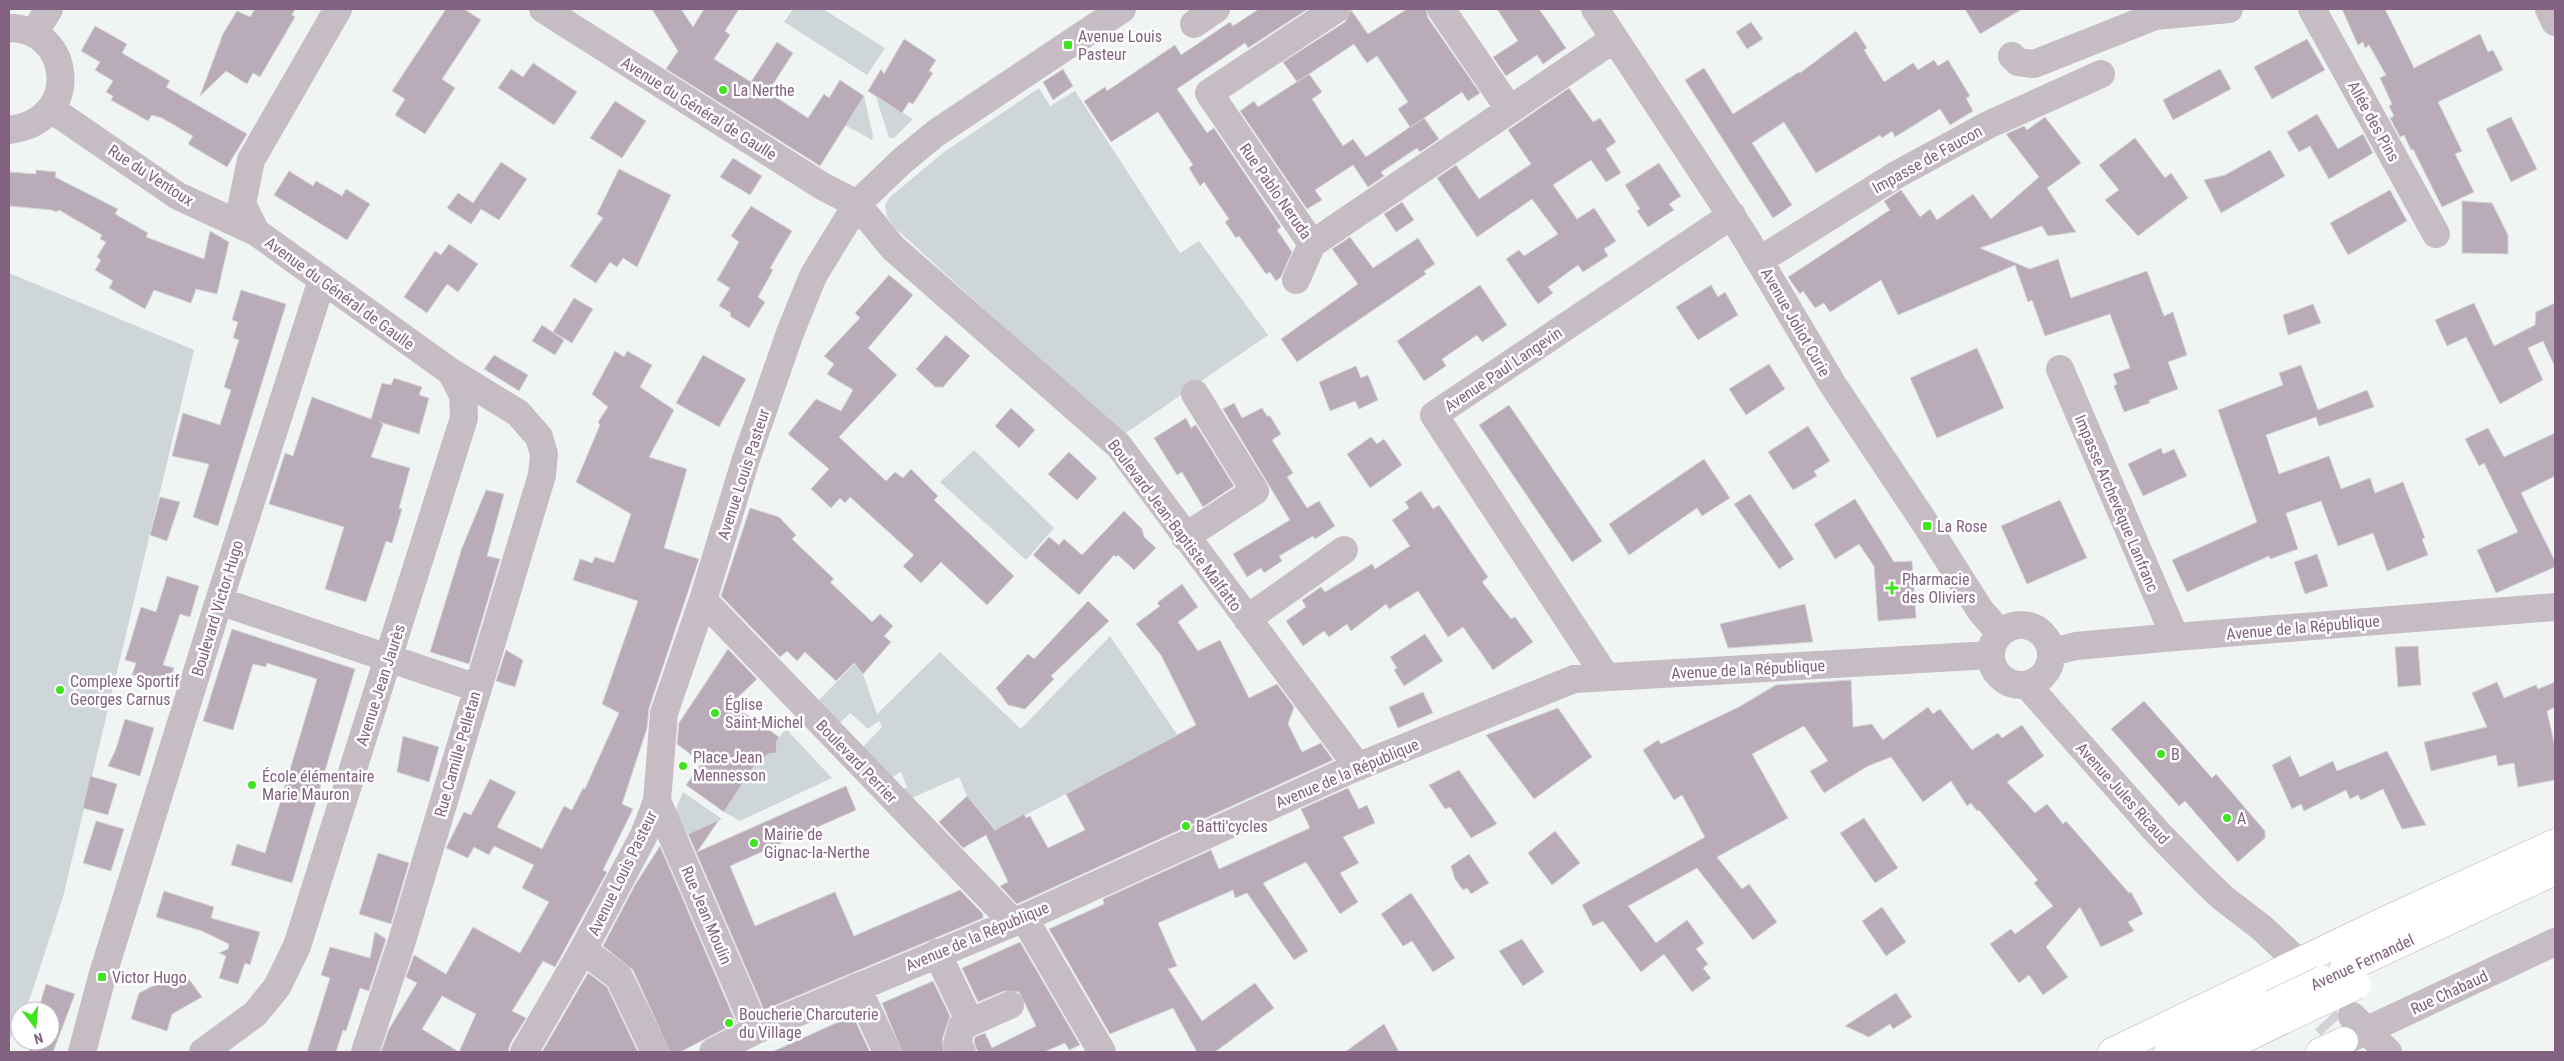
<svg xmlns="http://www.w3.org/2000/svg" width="2564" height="1061" viewBox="0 0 2564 1061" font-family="'Roboto Condensed',sans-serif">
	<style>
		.green { fill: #cfd6d9 }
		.building { fill: #b9acb8; stroke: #d3d5d4 }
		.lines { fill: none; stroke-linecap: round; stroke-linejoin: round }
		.minor-tunnel { stroke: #d4d0d6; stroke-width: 28; stroke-dasharray: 28 14; stroke-linecap: butt }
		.major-casing { stroke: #b9b0b8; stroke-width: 29 }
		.minor { stroke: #c5bcc4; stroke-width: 28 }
		.major { stroke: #fff; stroke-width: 28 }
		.major-bridge-casing { stroke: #b9b0b8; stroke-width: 29; stroke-linecap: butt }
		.major-bridge { stroke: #fff; stroke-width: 28 }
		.poi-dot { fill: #3ce51e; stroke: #fff; stroke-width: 2 }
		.labels { text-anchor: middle; stroke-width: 5; stroke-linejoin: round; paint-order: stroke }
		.poi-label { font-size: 16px; fill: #826280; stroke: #fff; text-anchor: start }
		.street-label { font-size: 16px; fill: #826280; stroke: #fff }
	</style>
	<rect width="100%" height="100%" fill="#f0f4f3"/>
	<path class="green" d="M793 9H823L885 48 867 75 784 22Z
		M1039 88 1050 106 1075 91 1180 253 1199 241 1268 335 1123 435 894 227 887 217 885 205 890 197 944 152Z
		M864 96 873 136 872 140 845 125Z
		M876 97 913 119 894 138H889Z
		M9 273 194 350 63 897 31 995 24 1011H20V1018L9 1041Z
		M974 450 1054 528 1026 560 940 482Z
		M1110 636 1178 736 996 830 967 796 959 777 912 798 902 789 907 787 901 772 891 778 862 748 882 727 879 721 868 729 850 713 838 725 818 701 854 664 863 674 877 714 940 652 1021 729Z
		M786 729 832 778 740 821 724 812 759 758 763 760 769 752 775 751 776 747 774 744Z
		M683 792 722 819 685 835 675 811Z"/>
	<path class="building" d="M255 9H295L292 15 295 17 260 77 253 73 247 84 226 71 200 96 223 34 237 11 250 17Z
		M446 9H464L481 20 442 79 455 88 425 134 395 115 405 99 392 91Z
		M652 9H681L693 27 704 9H739L725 31 730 35 714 59 751 82 777 42 793 53 768 92 808 118 824 94 829 98 840 80 864 96 820 166 666 69 678 51Z
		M1259 9H1308L1248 48 1245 43 1177 89 1207 133 1214 128 1281 227 1277 230 1292 252 1281 277 1276 281 1270 272 1266 274 1239 236 1236 238 1225 222 1229 219 1204 182 1200 186 1189 168 1193 165 1158 112 1111 142 1084 101 1105 87 1107 91 1175 45 1181 55 1230 22 1233 26Z
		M1407 9H1426L1428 18 1480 93 1468 101 1462 92 1411 127 1424 118 1439 139 1420 152 1417 148 1381 172 1384 176 1368 187 1353 165 1315 190 1322 200 1307 209 1240 111 1254 101 1258 107 1309 74 1322 92 1312 99 1329 125 1343 146 1353 139 1366 157 1410 127 1398 109 1408 102 1377 56 1367 63 1354 44 1297 82 1283 62 1345 22 1351 10 1368 34Z
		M1497 9H1539L1566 48 1543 64 1537 55 1506 76 1493 57 1518 41Z
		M1965 9H2022L1980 34Z
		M2342 9H2385L2414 68 2480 34 2488 52 2493 50 2503 70 2438 102 2462 151 2455 154 2474 192 2442 207 2413 149 2411 150 2404 135 2400 137 2390 118 2394 116 2389 106 2392 104 2380 78 2386 75 2369 45 2365 48 2363 42 2358 45Z
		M1751 22 1763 39 1747 49 1736 32Z
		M95 26 127 44 122 53 170 81 166 87 247 134 227 167 188 144 193 136 162 118 152 115 148 121 111 100 113 96 106 92 113 81 95 70 100 62 81 51Z
		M1856 31 1867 48 1864 50 1884 82 1913 63 1918 70 1934 60 1938 66 1948 60 1970 96 1966 98 1973 111 1950 125 1940 109 1895 137 1892 131 1882 138 1880 135 1816 173 1784 122 1752 143 1792 205 1773 218 1685 80 1704 68 1733 114 1799 72 1800 73Z
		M904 39 936 60 929 71 933 73 913 104 909 102 902 113 868 91 881 69 884 74Z
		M2307 39 2325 70 2272 99 2254 67Z
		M533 63 577 92 554 125 498 88 511 69 523 77Z
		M1063 69 1073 86 1053 100 1043 82Z
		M2220 69 2231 89 2173 120 2163 100Z
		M1569 88 1593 122 1600 118 1616 142 1606 149 1621 173 1606 182 1591 160 1553 185 1577 219 1594 208 1616 241 1604 249 1608 256 1583 272 1578 265 1548 287 1553 293 1538 304 1506 259 1519 250 1524 256 1558 234 1532 199 1477 237 1437 178 1456 165 1479 199 1531 164 1508 130Z
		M615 101 646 121 622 158 590 138Z
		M2317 114 2338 149 2363 134 2373 153 2329 179 2310 146 2299 152 2287 132Z
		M2045 117 2081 163 2047 188 2076 232 2048 236 2042 226 1980 248 2030 269 2058 259 2071 298 2147 271 2164 316 2173 312 2187 355 2168 362 2178 389 2149 400 2150 403 2124 412 2114 386 2117 384 2113 374 2130 368 2110 314 2045 336 2032 300 2028 302 2015 265 1898 315 1881 280 1830 312 1824 303 1815 308 1803 291 1800 294 1788 277 1890 210 1884 201 1901 190 1920 217 1930 209 1937 220 1973 194 1991 219 2039 177 2006 134 2024 126 2027 130Z
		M2511 117 2537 169 2511 182 2486 129Z
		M2135 138 2165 178 2171 173 2188 198 2138 236 2105 200 2119 190 2099 165Z
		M2270 150 2285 176 2221 213 2204 180 2225 175Z
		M733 158 762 176 750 195 720 177Z
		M501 162 527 179 499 220 481 209 471 224 447 208 458 193 473 203Z
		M1659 163 1681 196 1669 204 1674 210 1648 227 1637 211 1640 209 1625 185Z
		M619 169 671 195 637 267 623 258 617 267 610 262 596 283 570 266 603 218 597 214Z
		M36 170 56 172 55 177 118 209 115 214 148 233 146 237 204 259 210 231 229 242 217 294 196 289 191 303 154 290 145 309 109 288 113 281 95 270 101 260 97 257 106 242 100 239 102 235 59 210 56 212 52 210 9 206V172L36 174Z
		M289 171 313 186 316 181 342 196 346 189 370 204 347 240 274 195Z
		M2390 190 2407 221 2348 255 2330 223Z
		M2462 201 2492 203 2508 235V254L2462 253Z
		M1402 202 1414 220 1396 232 1384 214Z
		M751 206 792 231 770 268 773 270 758 297 765 302 749 328 730 316 731 313 719 306 730 288 717 280 739 242 731 236Z
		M1350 237 1373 268 1418 238 1435 264 1424 271 1426 274 1297 362 1281 339 1358 284 1332 249Z
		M449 244 478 264 458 292 447 284 427 313 404 297 435 251 441 255Z
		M889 275 913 295 868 348 897 375 839 437 886 481 895 472 903 478 911 469 938 496 934 500 1014 576 987 605 941 562 921 583 903 566 914 555 850 497 845 503 840 498 831 508 811 489 829 469 788 434 816 399 841 411 853 390 827 374 834 364 824 356 860 318 855 313Z
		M1480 285 1507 325 1482 342 1477 335 1442 359 1446 366 1424 381 1397 341Z
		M1711 285 1718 297 1725 292 1738 315 1698 340 1676 307Z
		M241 290 286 304 218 526 193 517 209 464 172 456 183 413 220 425 231 390 224 387 239 340 233 338 238 322 232 320Z
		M574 298 593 309 572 343 553 332Z
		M2474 303 2494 346 2535 325 2536 312 2555 303V367L2543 341 2528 348 2543 380 2500 404 2466 337 2447 346 2435 320Z
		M2313 304 2321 323 2288 335 2283 315Z
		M542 325 564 340 555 355 532 341Z
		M946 335 970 356 943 387H935L916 369Z
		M1977 348 2004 408 1937 438 1910 378Z
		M615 351 624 357 627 351 652 365 640 387 674 410 649 457 687 469 664 548 699 559 649 708 647 728 622 804 633 809 603 870 607 872 555 967 543 961 512 1011 526 1018 510 1044 508 1052H459L476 1014 442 996 422 1029 459 1052H381L389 1029 417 983 406 977 414 955 446 974 473 927 520 953 549 902 522 888 534 865 494 846 489 855 474 847 468 858 446 848 464 812 471 815 490 779 516 792 497 827 542 849 564 806 572 810 583 788 585 789 619 713 602 704 638 601 573 580 580 559 592 563 595 557 614 563 631 514 576 482 600 425 598 422 608 407 592 394Z
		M494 355 528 375 519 391 484 369Z
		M703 355 746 379 719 427 676 403Z
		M1769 364 1785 389 1746 415 1729 389Z
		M2301 365 2318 410 2367 390 2374 407 2319 426 2316 417 2266 435 2279 474 2329 456 2341 489 2370 478 2375 493 2403 482 2425 538 2422 539 2428 555 2387 571 2373 533 2338 546 2321 501 2286 513 2298 549 2270 559 2269 556 2187 592 2172 560 2257 522 2218 410 2283 385 2279 373Z
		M1356 366 1361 378 1368 375 1378 400 1359 409 1355 401 1330 411 1319 382Z
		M394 378 422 387 419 395 429 398 419 434 380 422 383 424 371 457 410 468 399 508 402 509 392 543 386 541 366 602 325 589 344 527 269 504 285 453 293 456 312 397 371 419 382 383 391 385Z
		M1234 403 1242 418 1262 408 1267 416H1270L1281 434 1272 440 1293 473 1287 477 1307 508 1319 501 1335 526 1315 539 1313 536 1279 556 1282 561 1264 573 1261 568 1247 577 1233 554 1290 520 1223 409Z
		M1509 405 1602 541 1572 562 1479 425Z
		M1011 408 1035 430 1019 448 995 426Z
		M1186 418 1191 428 1196 425 1234 486 1203 507 1182 472 1177 475 1154 438Z
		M1808 426 1830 461 1814 471 1817 476 1793 490 1768 452Z
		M2488 428 2504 457 2555 433V476L2521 493 2555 561V567L2496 593 2477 550 2518 532 2484 463 2479 466 2465 439Z
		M1371 437 1377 444 1384 439 1402 465 1370 488 1347 454Z
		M2161 448 2163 454 2174 449 2187 476 2143 496 2128 464Z
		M1069 452 1097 478 1077 500 1048 474Z
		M1704 459 1730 498 1702 516 1697 508 1629 555 1609 524Z
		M486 490 504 494 487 556 500 559 469 664 430 652 462 548Z
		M1421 491 1433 509 1439 505 1488 577 1482 582 1511 619 1515 617 1533 642 1493 670 1463 627 1448 637 1418 591 1389 609 1386 604 1351 631 1347 624 1329 637 1324 631 1303 646 1286 621 1306 607 1302 600 1321 587 1325 592 1372 564 1375 569 1410 546 1392 520 1409 508 1405 502Z
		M1750 494 1794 559 1779 569 1734 504Z
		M160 497 180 502 167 541 150 535Z
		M1855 499 1894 562 1912 561 1916 618 1878 621 1874 566 1859 544 1835 559 1814 524Z
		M2060 500 2087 558 2027 584 2001 526Z
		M750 508 779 517 796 535 792 539 834 579 830 582 872 622 880 614 893 626 884 636 891 642 863 674 854 663 836 681 805 652 797 661 787 651 780 657 721 596Z
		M1124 511 1142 529 1144 537 1156 548 1134 570 1118 555 1116 557 1114 555 1079 595 1033 555 1049 537 1059 545 1064 539 1082 555Z
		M2317 554 2328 586 2305 594 2294 562Z
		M167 576 199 586 190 617 180 614 163 665 174 668 168 686 132 675 136 663 125 660 141 607 156 612Z
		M1182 584 1198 607 1178 622 1198 651 1220 640 1249 698 1277 684 1294 707 1288 724 1302 752 1321 743 1333 760 1017 904 1000 886 1008 882 986 835 963 848 939 822 967 796 995 830 1024 814 1026 818 1030 816 1048 848 1085 830 1066 794 1196 725 1161 655 1136 624 1160 606 1157 603Z
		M1088 601 1109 621 1051 676 1054 679 1025 709 1008 705 996 688 1028 654 1034 659Z
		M1805 604 1813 642 1728 648 1720 624Z
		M232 629 355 669 292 883 231 865 237 844 265 853 317 679 267 663 266 667 253 664 233 730 203 721Z
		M1425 634 1443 661 1404 686 1394 670 1397 668 1390 657Z
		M2418 646 2421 685 2398 687 2395 647Z
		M728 649 757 679 731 704 779 737 776 742 777 753 768 754 763 760 759 758 724 812 686 785 702 763 677 744 679 723Z
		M506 650 523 660 515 687 496 681Z
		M1851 680 1853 727 1872 724 1883 740 1928 707 1933 714 1940 709 1972 750 1998 733 2002 738 2022 725 2044 756 2007 782 2035 813 2047 804 2063 824 2066 821 2129 893 2131 892 2143 914 2128 922 2134 931 2101 947 2080 907 2046 947 2068 977 2043 995 2029 975 2019 983 1990 944 2011 929 2015 934 2053 906 2034 883 2038 880 1979 810 1977 811 1971 803 1967 806 1951 781 1923 802 1891 757 1868 766 1824 793 1810 771 1828 761 1804 726 1752 754 1788 818 1717 857 1742 889 1749 884 1777 922 1753 940 1697 868 1628 906 1656 943 1687 920 1704 943 1696 949 1708 964 1703 968 1711 978 1692 992 1664 954 1641 972 1603 921 1593 926 1582 905 1705 837 1682 795 1674 800 1643 750 1658 740 1661 744 1739 707 1776 685Z
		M2497 682 2504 698 2536 685 2538 689 2555 682V707L2547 711 2555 747V780L2518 787 2514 763 2498 766 2496 755 2431 771 2424 742 2487 727 2472 693Z
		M1423 692 1433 713 1398 728 1389 707Z
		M2144 701 2212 778 2216 774 2265 831V838L2238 862 2185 801 2179 806 2111 729Z
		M1558 708 1592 757 1534 799 1486 735Z
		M125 719 154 728 140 776 108 766 116 749Z
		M403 736 439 747 429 782 397 772Z
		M2387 751 2426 825 2402 829 2383 789 2361 800 2358 795 2350 799 2346 790 2304 811 2301 804 2292 809 2272 765 2290 756 2300 777 2333 761 2337 771Z
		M1459 770 1497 824 1471 838 1450 807 1445 809 1429 785Z
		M90 776 117 784 108 815 83 808Z
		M846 786 856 810 730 866 755 926 835 892 854 936 960 890 983 914V918L764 1010 688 834 719 820 697 852Z
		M1348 788 1359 809 1367 805 1375 823 1343 837 1359 863 1340 873 1358 902 1340 914 1306 862 1263 883 1308 951 1294 960 1247 893 1235 898 1233 890 1158 923 1177 966 1168 969 1202 1021 1255 983 1274 1008 1215 1052H1197L1173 1008 1110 1034 1049 929 1104 904 1103 899 1211 850 1219 869 1310 828 1301 809Z
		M1864 818 1898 868 1875 883 1840 833Z
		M96 821 124 829 111 871 83 863Z
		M1555 831 1580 863 1552 885 1528 853Z
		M660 846 736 1023 680 1052H670L633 970 603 946 635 885Z
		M378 853 409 863 391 924 359 914Z
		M1469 854 1489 883 1471 894 1467 888 1463 890 1455 879 1451 866Z
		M164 891 214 907 211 918 260 932 250 965 245 963 238 984 219 978 226 956 219 953 228 949 229 944 202 931 156 917Z
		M1411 893 1455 958 1433 972 1412 941 1403 946 1381 914Z
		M1882 907 1906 942 1886 956 1862 921Z
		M375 932 386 939 369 991 360 988 346 1031 343 1030 336 1052H307L330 978 321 975 330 947 370 958Z
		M1522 939 1544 972 1523 986 1499 951Z
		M1020 942 1080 1045 1069 1050 1065 1043 1044 1052H978L974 1042 975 1037 985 1033 992 1048 1036 1026 1019 992 1004 991 978 1002 962 968Z
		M183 971 202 997 172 1014 167 1031 131 1019 139 993Z
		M588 973 607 987 638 1052H542Z
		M933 981 950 1016 942 1040 944 1052H902L882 1003Z
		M46 984 75 994 53 1052H29L32 1041H50V1011H38Z
		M1896 993 1912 1017 1893 1029 1890 1024 1869 1037 1845 1026Z
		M853 1016 870 1052H772L845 1019Z
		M1384 1024 1399 1052H1345Z"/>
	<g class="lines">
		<path class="minor-tunnel" d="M2297 989 2331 1026"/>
		<g class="major-casing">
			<path id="major" d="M2343 970 2555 871
				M2112 1052 2384 921 2555 843
				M2168 1052 2272 1004
				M2217 1052 2285 1019
				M2320 1052 2344 1041"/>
		</g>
		<path class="minor" d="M338 9 251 160 242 204 256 232 451 372 518 413 539 437 544 454 542 475 401 944 365 1052
			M543 9 822 186 857 204 893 248 1119 446 1358 767
			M1441 9 1510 110
			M1595 9 1744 235 1833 385 1927 526 1980 610 2000 633
			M2312 9 2436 234
			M2549 9 2555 22
			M1194 24 1216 9
			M9 28C71 27 84 121 9 130
			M34 33 49 9
			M2012 56 2018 62 2034 64 2155 16 2229 9
			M51 109 178 196 256 232
			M1312 244 1614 39
			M1312 244 1209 93 1336 9
			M1760 260 1896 175 1988 125 2101 74
			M1296 280 1312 244
			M2060 369 2175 637
			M1185 537 1255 491 1195 394
			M703 600 1012 921
			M219 601 477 688
			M1247 619 1344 550
			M1991 655a30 30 0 1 1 60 0a30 30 0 1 1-60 0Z
			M2052 652 2076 646 2175 637 2555 607
			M1606 677 1434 415 1732 215
			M2027 685 2157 832 2203 879 2223 898 2262 928 2309 972
			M657 801 756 1030
			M1024 918 1102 1052
			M583 950 619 977 655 1052
			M937 953 970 1022
			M857 987 887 1052
			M2352 1016 2388 1052
			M2344 1041 2555 942
			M82 1052 102 977 219 601 322 280
			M203 1052 255 1014 277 987 297 946 464 418 463 395 451 372
			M524 1052 583 950 644 835 657 801 664 713 703 600 745 462 790 333 813 276 857 204 902 161 936 133 1122 9
			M713 1052 756 1030 1024 918 1347 771 1574 679 1991 655
			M962 1052 957 1044 962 1026 1010 1005"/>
		<use href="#major" class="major"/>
		<g class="major-bridge-casing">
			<path id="major-bridge" d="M2272 1004 2322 980
				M2285 1019 2357 985"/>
		</g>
		<use href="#major-bridge" class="major-bridge"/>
	</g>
	<g class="poi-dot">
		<rect x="1063" y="40" width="10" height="10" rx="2.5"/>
		<circle cx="723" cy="90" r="5"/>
		<rect x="1922" y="521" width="10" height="10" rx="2.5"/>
		<path d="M1889.5 580.5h5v5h5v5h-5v5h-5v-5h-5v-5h5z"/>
		<circle cx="60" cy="690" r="5"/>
		<circle cx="715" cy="713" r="5"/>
		<circle cx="2161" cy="754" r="5"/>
		<circle cx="683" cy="766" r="5"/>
		<circle cx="252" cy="785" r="5"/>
		<circle cx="2227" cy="818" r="5"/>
		<circle cx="1186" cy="826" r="5"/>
		<circle cx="754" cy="843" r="5"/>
		<rect x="97" y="972" width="10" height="10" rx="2.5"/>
		<circle cx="729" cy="1023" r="5"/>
	</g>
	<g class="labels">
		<g class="poi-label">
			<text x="1078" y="42">Avenue Louis<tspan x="1078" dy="18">Pasteur</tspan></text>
			<text x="733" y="96">La Nerthe</text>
			<text x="1937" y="532">La Rose</text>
			<text x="1902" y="585">Pharmacie<tspan x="1902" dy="18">des Oliviers</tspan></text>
			<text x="70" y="687">Complexe Sportif<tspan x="70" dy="18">Georges Carnus</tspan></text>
			<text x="725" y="710">Église<tspan x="725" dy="18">Saint-Michel</tspan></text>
			<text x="2171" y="760">B</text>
			<text x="693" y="763">Place Jean<tspan x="693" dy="18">Mennesson</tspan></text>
			<text x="262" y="782">École élémentaire<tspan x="262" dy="18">Marie Mauron</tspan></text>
			<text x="2237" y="824">A</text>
			<text x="1196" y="832">Batti'cycles</text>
			<text x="764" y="840">Mairie de<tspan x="764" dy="18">Gignac-la-Nerthe</tspan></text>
			<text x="112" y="983">Victor Hugo</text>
			<text x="739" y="1020">Boucherie Charcuterie<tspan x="739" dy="18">du Village</tspan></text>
		</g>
		<g class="street-label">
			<text transform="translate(699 108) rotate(32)" y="6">Avenue du Général de Gaulle</text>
			<text transform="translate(2374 121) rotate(61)" y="6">Allée des Pins</text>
			<text transform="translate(1927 159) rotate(-29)" y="6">Impasse de Faucon</text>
			<text transform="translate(151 175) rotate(33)" y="6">Rue du Ventoux</text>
			<text transform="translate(1276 191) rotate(55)" y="6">Rue Pablo Neruda</text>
			<text transform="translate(340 293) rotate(36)" y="6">Avenue du Général de Gaulle</text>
			<text transform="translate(1796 322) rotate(60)" y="6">Avenue Joliot Curie</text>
			<text transform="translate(1503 369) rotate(-34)" y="6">Avenue Paul Langevin</text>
			<text transform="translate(743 474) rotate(-72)" y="6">Avenue Louis Pasteur</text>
			<text transform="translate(2117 503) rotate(67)" y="6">Impasse Archevêque Lanfranc</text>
			<text transform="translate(1175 525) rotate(53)" y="6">Boulevard Jean-Baptiste Malfatto</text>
			<text transform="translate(217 608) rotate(-73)" y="6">Boulevard Victor Hugo</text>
			<text transform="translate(2303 627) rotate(-5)" y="6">Avenue de la République</text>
			<text transform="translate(1748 669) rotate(-3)" y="6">Avenue de la République</text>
			<text transform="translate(380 685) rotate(-72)" y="6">Avenue Jean Jaurès</text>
			<text transform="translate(457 754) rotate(-74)" y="6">Rue Camille Pelletan</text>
			<text transform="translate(857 761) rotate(46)" y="6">Boulevard Perrier</text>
			<text transform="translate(1347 773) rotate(-23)" y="6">Avenue de la République</text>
			<text transform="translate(2123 793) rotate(48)" y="6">Avenue Jules Ricaud</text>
			<text transform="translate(622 873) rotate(-64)" y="6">Avenue Louis Pasteur</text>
			<text transform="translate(707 915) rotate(67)" y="6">Rue Jean Moulin</text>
			<text transform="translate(977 936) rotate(-23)" y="6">Avenue de la République</text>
			<text transform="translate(2362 962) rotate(-25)" y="6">Avenue Fernandel</text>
			<text transform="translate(2449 992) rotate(-25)" y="6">Rue Chabaud</text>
		</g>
	</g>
	<rect width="2564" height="1061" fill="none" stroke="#826280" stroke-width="20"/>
	<g transform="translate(35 1026) rotate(164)"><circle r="24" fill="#ffffff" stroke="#cdc0cc"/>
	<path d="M0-4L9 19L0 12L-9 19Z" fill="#3ce51e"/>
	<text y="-8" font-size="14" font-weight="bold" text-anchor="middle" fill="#826280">N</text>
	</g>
</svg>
